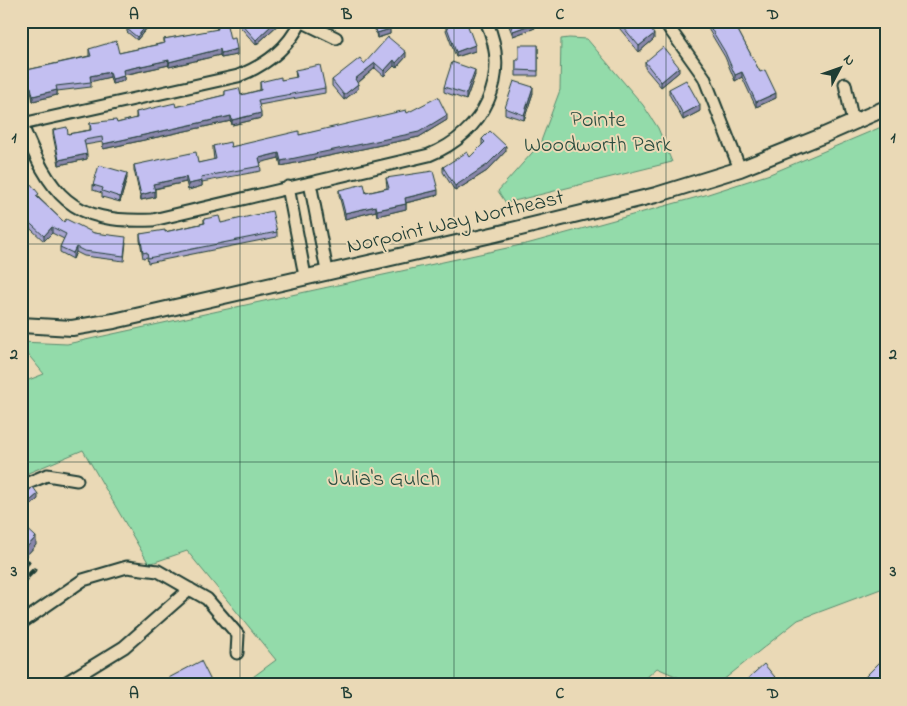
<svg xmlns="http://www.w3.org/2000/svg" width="907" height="706" viewBox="0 0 907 706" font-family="'Indie Flower',sans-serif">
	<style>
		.green { fill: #93dbaa; stroke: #598c6f }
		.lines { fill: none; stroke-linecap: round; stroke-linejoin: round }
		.minor-casing { stroke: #1f3d34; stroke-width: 15 }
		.major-casing { stroke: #1f3d34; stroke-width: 18 }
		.minor { stroke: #ead9b6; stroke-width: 11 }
		.major { stroke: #ead9b6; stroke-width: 14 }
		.rail-casing { stroke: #1f3d34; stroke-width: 5 }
		.rail { stroke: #ead9b6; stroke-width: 3; stroke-dasharray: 9; stroke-linecap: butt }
		.wall { fill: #a8a4cf; stroke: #1f3d34 }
		.shaded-wall { fill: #8886a9; stroke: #1f3d34 }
		.building { fill: #c3bff1; stroke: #1f3d34 }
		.grid { fill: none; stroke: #1f3d34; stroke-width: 1; stroke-opacity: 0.55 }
		.labels { text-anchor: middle; stroke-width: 4; stroke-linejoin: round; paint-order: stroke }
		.park-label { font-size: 22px; fill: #2b4d40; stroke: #ead9b6 }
		.street-label { font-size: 22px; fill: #1f3d34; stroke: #ead9b6 }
		.neatline { fill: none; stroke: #1f3d34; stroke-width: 2 }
		.grid-label { font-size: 16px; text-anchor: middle; font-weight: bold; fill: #1f3d34 }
	</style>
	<rect width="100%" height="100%" fill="#ead9b6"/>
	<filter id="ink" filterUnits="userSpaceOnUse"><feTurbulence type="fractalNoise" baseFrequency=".02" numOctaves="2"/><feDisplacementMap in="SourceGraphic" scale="10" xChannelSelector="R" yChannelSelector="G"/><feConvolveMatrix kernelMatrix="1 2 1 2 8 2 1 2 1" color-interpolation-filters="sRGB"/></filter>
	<g filter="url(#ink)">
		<path class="green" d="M569 38 587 39 643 105 658 128 672 162 506 203 498 191 540 144 560 90 561 39Z
			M886 125V587L798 620 717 685H696L657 668 638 685H242L276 660 187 551 149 564 83 450 21 476V383L44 374 21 346V342L67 344 530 243 705 195 770 174Z"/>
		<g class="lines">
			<g class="minor-casing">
				<path id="minor" d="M664 21 704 77 740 169
					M845 84 853 123
					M21 123C51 195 69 224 153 220L429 155C484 133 512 77 486 21
					M22 124 238 76C266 65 288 49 301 21L336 38
					M310 183 327 271
					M288 187 305 276
					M21 486 47 475 77 480
					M21 623 83 580 127 567 158 571 207 599 238 635 237 653
					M67 682 124 647 190 589"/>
			</g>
			<g class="major-casing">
				<path id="major" d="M21 325 72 328 114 321 496 234 656 195 740 169 822 136 886 108"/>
			</g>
			<use href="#minor" class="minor"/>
			<use href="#major" class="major"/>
			<g class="rail-casing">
				<path id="rail" d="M21 570 28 562
					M21 583 34 570"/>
			</g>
			<use href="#rail" class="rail"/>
		</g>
		<path class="wall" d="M236 21H282L256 45 236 22Z
			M373 21H395V23L389 25 390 34 377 38Z
			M507 21H534L535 28 513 36Z
			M609 21H644L654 39 639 52 615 23 612 25Z
			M735 21 734 23 760 72 776 98 756 107 742 77 735 81 725 57 707 27V22Z
			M216 22 230 39 237 55 221 58 220 55 169 67V65L124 75V81L112 84 110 77 91 81V87L57 91V95L33 101 31 92 23 94 21 86V80L28 79 27 70 89 56V49L119 53 164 43V39L217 30Z
			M446 25 475 51 456 57 446 30Z
			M147 28 137 40 127 32V29Z
			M538 45V76H516V60H519Z
			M406 57 396 68 394 66 384 76 375 68 358 83V89L344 100 332 86V80L364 64Z
			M645 62 679 72 661 87 645 68Z
			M295 70 325 88V93L259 105 261 118 232 125 231 121 103 149 102 142 85 145 87 159 59 165 53 135V130L68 134 90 130V123H117L136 118V112L176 107 225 95V91L241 95 260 90V82L281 80 296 78Z
			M475 75 466 100 444 92V87Z
			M669 89 700 111 683 120 669 94Z
			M533 93 524 120 505 114V108Z
			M407 113 447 120 419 137 281 166 279 158 260 162 261 171 202 182V186L188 190 186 182 155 189V197L141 200 134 170V165L198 163 214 160 213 151V146L231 147 299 135Z
			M482 139 506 151 487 171 455 191 443 172V167L470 157 482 145Z
			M21 174 39 198 64 222 94 233 126 242 124 261 84 256 76 252 73 259 60 252V247L64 239 52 233 44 241 21 220Z
			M127 178 120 202 102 197V193L93 190V185Z
			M386 178 438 195 406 203V209L377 216 376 211 345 219 339 195V190L366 193 387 188Z
			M204 219 221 223 277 232V237L148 263 147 257 143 258 140 240V234L165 232 204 223Z
			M21 498 38 499 24 511 21 508Z
			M21 523 36 545 25 557 21 553Z"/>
		<path class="shaded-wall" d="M276 21H282L256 45V40Z
			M388 21H395V23L388 25Z
			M535 23V28L513 36V31Z
			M147 25V28L137 40V37Z
			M390 29V34L377 38V33Z
			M654 34V39L639 52V46Z
			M475 45V51L456 57V52Z
			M220 49V55L169 67V62Z
			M237 49V55L221 58V53Z
			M406 52V57L396 68V63Z
			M169 60V65L123 75V70Z
			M394 60V66L384 76V71Z
			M375 63V68L355 85V79Z
			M679 67V72L661 87V82Z
			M475 70V75L466 100V94Z
			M110 72V77L90 82V76Z
			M742 72V77L735 81V75Z
			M124 76V81L112 84V79Z
			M358 84V89L344 100V95Z
			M31 87V92L23 94V89Z
			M533 87V93L524 120V115Z
			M57 90V95L33 101V96Z
			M776 93V98L756 107V102Z
			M700 105V111L683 120V114Z
			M261 113V118L232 125V120Z
			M447 115V120L419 137 281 166V161Z
			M231 116V121L103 149V144Z
			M506 146V151L487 171 455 191V186Z
			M279 153V158L259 163V158Z
			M87 154V159L59 165V160Z
			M127 173V178L120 202V197Z
			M186 177V182L153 189V184Z
			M202 181V186L188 190V184Z
			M438 190V195L405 203V198Z
			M155 191V197L141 200V195Z
			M406 204V209L377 216V210Z
			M376 206V211L345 219V213Z
			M52 227V233L44 241V236Z
			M76 247V252L73 259V253Z
			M38 494V499L24 511V506Z
			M36 537V545L25 557V549Z"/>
		<path class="building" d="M134 21H142L147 25 137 37 127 29Z
			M217 21H226L230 39 235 38 237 49 221 53 220 49 169 62V60L123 70 124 76 112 79 110 72 90 76 91 82 56 86 57 90 33 96 31 87 23 89 21 80 29 78 27 70 91 56 89 49 116 41 119 53 165 43 164 39 218 29 216 22Z
			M239 21H276L256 40Z
			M374 21H388L390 29 377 33Z
			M456 21H466L475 45 456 52 446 25Z
			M509 21H534L535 23 513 31Z
			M618 21H644L654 34 639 46Z
			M708 21H733L760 72 765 70 776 93 756 102 742 72 735 75 725 52 707 22Z
			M388 37 406 52 396 63 394 60 384 71 375 63 355 79 358 84 344 95 332 80 360 58 364 64Z
			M519 45H538V71L516 70V60H519Z
			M663 47 679 67 661 82 645 62Z
			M452 62 475 70 466 94 444 87Z
			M320 65 325 88 258 100 261 113 232 120 231 116 103 144 102 137 84 140 87 154 59 160 53 130 67 127 68 134 91 130 90 123 116 120 117 123 137 118 136 112 175 103 176 107 192 103 225 95V91L239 88 241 95 261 90 260 82 281 77V80L297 77 295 70Z
			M686 80 700 105 683 114 669 89Z
			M514 81 533 87 524 115 505 108Z
			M438 97 447 115 419 132 281 161 279 153 259 158 261 166 201 177 202 181 188 184 186 177 153 184 155 191 141 195 134 165 196 152 198 163 216 159 213 146 230 142 231 147 299 131V135L406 110 407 113Z
			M490 131 506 146 487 165 455 186 443 167 467 152 470 157 485 142 482 139Z
			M99 165 127 173 120 197 102 191 103 188 93 185Z
			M433 171 438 190 405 198 406 204 377 210 376 206 345 213 339 190 364 184 366 193 389 188 386 178Z
			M22 173 39 194 36 196 64 222 66 219 94 233 126 237 124 256 84 251 76 247 73 253 60 247 66 234 52 227 44 236 21 215V174Z
			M272 211 277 232 148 258 147 252 143 253 140 234 165 230V232L205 223 204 219 219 216 221 223Z
			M33 487 38 494 24 506 21 502V498Z
			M21 523 36 537 25 549 21 546Z
			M886 656V685H857Z
			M201 661 213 685H160L159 683Z
			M764 664 780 683 787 677 793 685H749L745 681Z"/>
	</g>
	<path class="grid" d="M240 21V685M454 21V685M666 21V685M21 244H886M21 462H886"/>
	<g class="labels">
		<g class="park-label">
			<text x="598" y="126">Pointe<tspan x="598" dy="25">Woodworth Park</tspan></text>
			<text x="384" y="485">Julia's Gulch</text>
		</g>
		<g class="street-label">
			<text transform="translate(455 220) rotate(-13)" y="8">Norpoint Way Northeast</text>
		</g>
	</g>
	<rect width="907" height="706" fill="none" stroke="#ead9b6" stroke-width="55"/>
	<g transform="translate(840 68) rotate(49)" stroke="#ead9b6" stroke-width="4" paint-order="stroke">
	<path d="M0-4L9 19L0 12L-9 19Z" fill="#1f3d34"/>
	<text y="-8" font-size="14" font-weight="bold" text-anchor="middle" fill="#1f3d34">N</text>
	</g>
	<rect x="28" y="28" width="852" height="650" class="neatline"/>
	<g class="grid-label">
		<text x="134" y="19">A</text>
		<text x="347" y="19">B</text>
		<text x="560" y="19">C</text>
		<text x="773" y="19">D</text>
		<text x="14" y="142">1</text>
		<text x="893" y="142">1</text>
		<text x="14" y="359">2</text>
		<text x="893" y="359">2</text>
		<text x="14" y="576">3</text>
		<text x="893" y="576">3</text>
		<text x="134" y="698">A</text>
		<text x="347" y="698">B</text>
		<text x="560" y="698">C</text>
		<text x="773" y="698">D</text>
	</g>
</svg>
